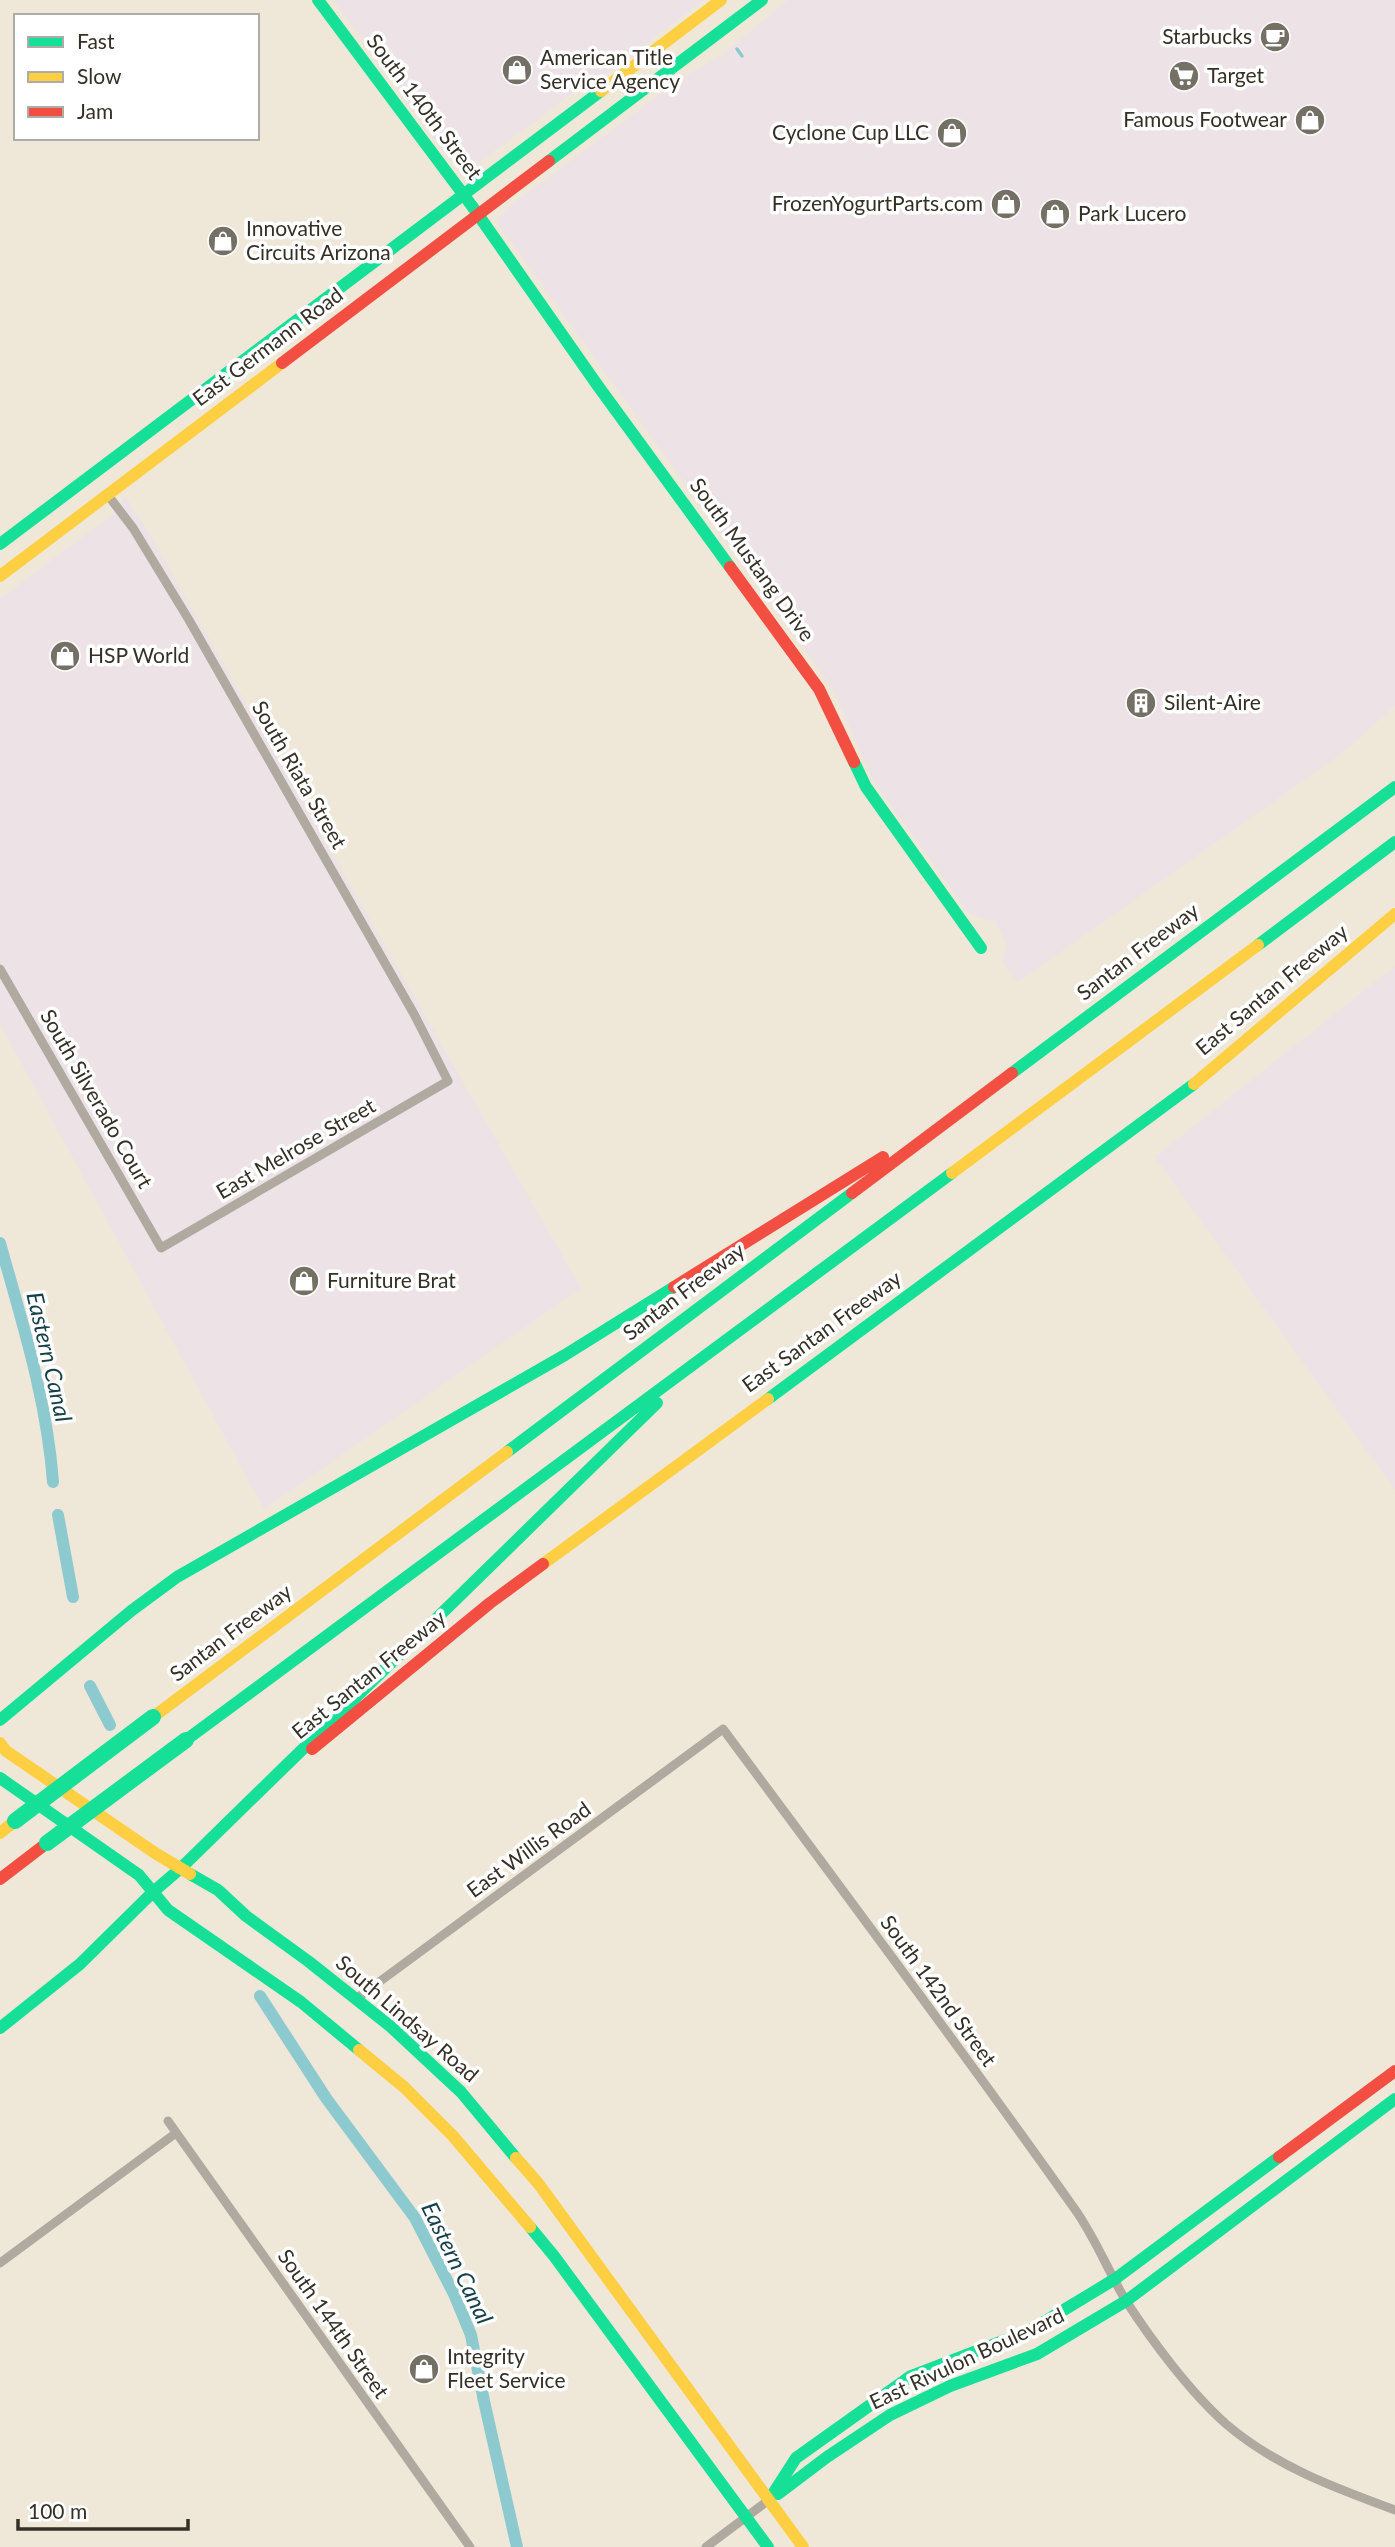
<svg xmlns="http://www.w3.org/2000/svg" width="1395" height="2547" viewBox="0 0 1395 2547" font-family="Lato,sans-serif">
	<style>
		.commercial { fill: #ede2e6 }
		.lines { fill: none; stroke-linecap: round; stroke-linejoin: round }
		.stream { stroke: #8dcad0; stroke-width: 3.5 }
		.canal { stroke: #8dcad0; stroke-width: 12 }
		.street { stroke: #afa9a0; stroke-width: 9 }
		.fast { stroke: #16e098; stroke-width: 12 }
		.slow { stroke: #ffcf43; stroke-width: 12 }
		.jam { stroke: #f24e42; stroke-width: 12 }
		.fast-bridge { stroke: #16e098; stroke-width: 16 }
		.labels { text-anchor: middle; stroke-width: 7; stroke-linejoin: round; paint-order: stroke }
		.poi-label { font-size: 21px; fill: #343026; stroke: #fff; text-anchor: start }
		.street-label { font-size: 21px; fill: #343026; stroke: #fff }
		.water-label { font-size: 23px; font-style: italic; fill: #174148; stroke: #fff }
	</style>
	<rect width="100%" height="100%" fill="#efe8d9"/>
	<path class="commercial" d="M333 0H704L601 78 567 97 477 164 465 167 452 163Z
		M788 0H1395V705L1344 752 1018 982 1002 961 1007 945 996 922 970 914 966 910 882 793 871 777 835 692 498 224V218L512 204 680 79 722 55Z
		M125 496 146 528 581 1288 264 1509 0 1024V599L111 516Z
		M1395 966V1490L1155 1157Z"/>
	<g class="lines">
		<path class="stream" d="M737 49 742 56"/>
		<path class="canal" d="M0 1243C22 1322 47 1400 53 1482
			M58 1515 73 1597
			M90 1686 110 1725
			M260 1996 326 2098 415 2218 454 2294 471 2335 484 2401 517 2547"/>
		<path class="street" d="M0 969 161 1248 448 1081 414 1014 189 620 133 528 107 494
			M356 1999 723 1729C841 1888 960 2047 1074 2208 1095 2237 1108 2271 1126 2301 1152 2341 1190 2392 1226 2424 1275 2466 1335 2488 1395 2510
			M168 2121 470 2547
			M0 2263 176 2133
			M706 2547 769 2500"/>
		<path class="fast" d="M318 0 472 206 598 386 730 567
			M549 161 762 0
			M0 544 601 91
			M854 762 866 787 981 948
			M1258 945 1395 842
			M1012 1073 1395 787
			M768 1399 1194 1084
			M507 1452 852 1193
			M0 1720 131 1611 177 1577 565 1355 674 1287
			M186 1740 952 1173
			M0 1778 139 1875 168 1910 301 2002 359 2050
			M181 1868 657 1403
			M190 1874 218 1890 246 1916 308 1961 390 2026 461 2092 516 2158
			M153 1892 181 1868
			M0 2028 80 1964 153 1892
			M530 2227 554 2256 768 2547
			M778 2494 827 2457 890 2415 950 2386 1037 2354 1126 2301 1395 2099
			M769 2500 796 2458 911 2376 1029 2331 1115 2279 1279 2157"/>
		<path class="slow" d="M601 91 721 0
			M0 576 282 363
			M1194 1084 1395 914
			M952 1173 1258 945
			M543 1564 768 1399
			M153 1717 507 1452
			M0 1743 6 1751 155 1853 190 1874
			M0 1833 15 1821
			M359 2050 404 2087 453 2136 530 2227
			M516 2158 538 2183 803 2547"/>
		<path class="jam" d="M282 363 549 161
			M730 567 819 689 854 762
			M852 1193 1012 1073
			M674 1287 883 1157
			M312 1749 490 1603 543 1564
			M0 1879 47 1843
			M1279 2157 1395 2071"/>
		<path class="fast-bridge" d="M15 1821 153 1717
			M47 1843 186 1740"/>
	</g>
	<defs>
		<g id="cafe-disc" transform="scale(1.575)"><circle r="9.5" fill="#757065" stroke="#fff"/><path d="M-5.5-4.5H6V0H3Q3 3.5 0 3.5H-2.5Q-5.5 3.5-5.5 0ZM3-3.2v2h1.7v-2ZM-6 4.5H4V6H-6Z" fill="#fff"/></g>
		<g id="shop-disc" transform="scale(1.575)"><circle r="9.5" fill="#757065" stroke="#fff"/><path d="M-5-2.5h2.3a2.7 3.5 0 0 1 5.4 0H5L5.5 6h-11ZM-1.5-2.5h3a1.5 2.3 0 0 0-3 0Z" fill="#fff"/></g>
		<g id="supermarket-disc" transform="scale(1.575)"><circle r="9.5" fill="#757065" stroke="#fff"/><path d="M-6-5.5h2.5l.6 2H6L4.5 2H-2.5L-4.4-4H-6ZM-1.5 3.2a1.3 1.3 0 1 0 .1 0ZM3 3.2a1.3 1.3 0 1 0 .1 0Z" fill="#fff"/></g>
		<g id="building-disc" transform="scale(1.575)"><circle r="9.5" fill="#757065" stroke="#fff"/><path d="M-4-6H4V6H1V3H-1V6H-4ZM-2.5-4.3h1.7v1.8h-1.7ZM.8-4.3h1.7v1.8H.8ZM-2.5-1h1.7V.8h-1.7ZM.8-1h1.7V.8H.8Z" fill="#fff"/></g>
	</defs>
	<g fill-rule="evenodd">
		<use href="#cafe-disc" x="1275" y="37"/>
		<use href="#shop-disc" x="517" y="70"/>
		<use href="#supermarket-disc" x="1184" y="76"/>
		<use href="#shop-disc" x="1310" y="120"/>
		<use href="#shop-disc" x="952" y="133"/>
		<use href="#shop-disc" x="1006" y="204"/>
		<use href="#shop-disc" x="1055" y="214"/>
		<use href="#shop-disc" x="223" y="241"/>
		<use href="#shop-disc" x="65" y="656"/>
		<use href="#building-disc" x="1141" y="703"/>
		<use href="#shop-disc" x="304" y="1281"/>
		<use href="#shop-disc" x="424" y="2369"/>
	</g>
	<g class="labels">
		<g class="poi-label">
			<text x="1252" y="44" text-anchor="end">Starbucks</text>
			<text x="540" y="65">American Title<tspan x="540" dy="24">Service Agency</tspan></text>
			<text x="1207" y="83">Target</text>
			<text x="1287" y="127" text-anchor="end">Famous Footwear</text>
			<text x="929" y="140" text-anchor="end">Cyclone Cup LLC</text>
			<text x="983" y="211" text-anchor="end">FrozenYogurtParts.com</text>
			<text x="1078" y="221">Park Lucero</text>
			<text x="246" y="236">Innovative<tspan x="246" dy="24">Circuits Arizona</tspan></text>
			<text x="88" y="663">HSP World</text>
			<text x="1164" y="710">Silent-Aire</text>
			<text x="327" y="1288">Furniture Brat</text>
			<text x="447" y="2364">Integrity<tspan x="447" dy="24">Fleet Service</tspan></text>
		</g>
		<g class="street-label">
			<text transform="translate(424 107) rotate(53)" y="7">South 140th Street</text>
			<text transform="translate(268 347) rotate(-37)" y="7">East Germann Road</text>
			<text transform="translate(752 560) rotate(54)" y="7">South Mustang Drive</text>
			<text transform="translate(299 775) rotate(60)" y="7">South Riata Street</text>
			<text transform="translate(1138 952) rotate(-37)" y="7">Santan Freeway</text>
			<text transform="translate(1272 990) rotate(-40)" y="7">East Santan Freeway</text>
			<text transform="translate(96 1099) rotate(60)" y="7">South Silverado Court</text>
			<text transform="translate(296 1149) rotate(-30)" y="7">East Melrose Street</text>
			<text transform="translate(684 1292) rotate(-37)" y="7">Santan Freeway</text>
			<text transform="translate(822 1332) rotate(-36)" y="7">East Santan Freeway</text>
			<text transform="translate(231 1633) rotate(-37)" y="7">Santan Freeway</text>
			<text transform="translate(369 1675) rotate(-39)" y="7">East Santan Freeway</text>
			<text transform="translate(529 1850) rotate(-36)" y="7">East Willis Road</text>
			<text transform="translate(938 1991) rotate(54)" y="7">South 142nd Street</text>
			<text transform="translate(407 2019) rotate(41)" y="7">South Lindsay Road</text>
			<text transform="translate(333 2324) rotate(55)" y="7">South 144th Street</text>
			<text transform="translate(967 2359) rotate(-25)" y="7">East Rivulon Boulevard</text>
		</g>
		<g class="water-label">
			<text transform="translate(49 1357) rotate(77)" y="8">Eastern Canal</text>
			<text transform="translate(457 2263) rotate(64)" y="8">Eastern Canal</text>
		</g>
	</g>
	<rect x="14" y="14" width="245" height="126" fill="#ffffff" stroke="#aeaca8" stroke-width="2"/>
	<rect x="28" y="37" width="35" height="10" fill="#16e098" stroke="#aeaca8" stroke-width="2"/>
	<text x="77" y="49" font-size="21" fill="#343026">Fast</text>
	<rect x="28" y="72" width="35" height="10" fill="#ffcf43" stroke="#aeaca8" stroke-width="2"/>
	<text x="77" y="84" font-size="21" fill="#343026">Slow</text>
	<rect x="28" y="107" width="35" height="10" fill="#f24e42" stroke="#aeaca8" stroke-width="2"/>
	<text x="77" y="119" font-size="21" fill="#343026">Jam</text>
	<path d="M18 2519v10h170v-10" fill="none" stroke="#343026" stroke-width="3.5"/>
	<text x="28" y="2519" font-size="21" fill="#343026" stroke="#ffffff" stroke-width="5" paint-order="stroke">100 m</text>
</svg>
